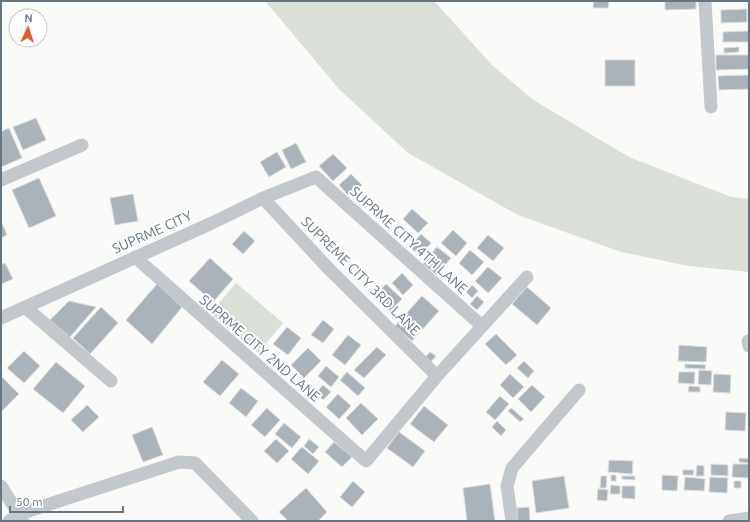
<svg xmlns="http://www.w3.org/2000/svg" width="750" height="522" viewBox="0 0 750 522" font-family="Ubuntu,sans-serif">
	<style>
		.green { fill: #dadfd7 }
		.building { fill: #aab3b9; stroke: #dcdcda }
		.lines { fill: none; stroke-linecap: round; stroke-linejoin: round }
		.minor { stroke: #c3c8cc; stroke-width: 13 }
		.labels { text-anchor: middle; stroke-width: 4; stroke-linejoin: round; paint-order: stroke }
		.street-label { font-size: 14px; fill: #657683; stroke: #fff }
	</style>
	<rect width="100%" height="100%" fill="#fafaf8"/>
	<path class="green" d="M265 1H434L492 65 535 101 629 157 731 197 749 199V272L689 266 621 252 518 215 408 153 339 89Z
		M236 283 283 323 258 353 210 314Z"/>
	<path class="building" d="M594 1H609L608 8H593Z
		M665 1H696V9L665 10Z
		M747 9V22L721 23V10Z
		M749 31V42H723V32Z
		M739 47V52L724 53V48Z
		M716 55H749V69L716 70Z
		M605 60H635V86H605Z
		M749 75V89L719 90 718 76Z
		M36 118 46 140 23 150 13 127Z
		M9 128 22 158 1 167V132Z
		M296 143 306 162 291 169 282 150Z
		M277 152 286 167 269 177 260 162Z
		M333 154 347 168 333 181 319 166Z
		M351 174 362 185 350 197 339 185Z
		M39 178 56 216 29 228 12 190Z
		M133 194 138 221 115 225 110 198Z
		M412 209 428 223 418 233 403 219Z
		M1 221 7 235 1 238Z
		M453 230 467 243 456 256 441 243Z
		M244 231 255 241 243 254 232 244Z
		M421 234 431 243 420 256 410 247Z
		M488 235 504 248 493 261 477 248Z
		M437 247 451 258 437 275 423 264Z
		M470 250 484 262 472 275 459 263Z
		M210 258 233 279 213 302 189 281Z
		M5 263 13 279 1 284V265Z
		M488 267 502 278 488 293 475 281Z
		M402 273 413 285 403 295 392 283Z
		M157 284 182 307 152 344 126 320Z
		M386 284 402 299 390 311 374 297Z
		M472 285 478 291 472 298 466 292Z
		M527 287 551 308 537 325 512 304Z
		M422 296 439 311 412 341 395 326Z
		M477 296 484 302 477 310 470 304Z
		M69 301 96 307 70 337 50 320Z
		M101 307 118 323 90 354 73 338Z
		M323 320 334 329 323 343 311 335Z
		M287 327 301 338 288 355 273 344Z
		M496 334 517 355 506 365 485 344Z
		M348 335 361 345 345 365 332 355Z
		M679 345 707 347 706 362 678 361Z
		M377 347 386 355 364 378 354 370Z
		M308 348 321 361 304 378 291 365Z
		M24 351 40 366 24 383 7 368Z
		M430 352 436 356 429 364 424 359Z
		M222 360 239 374 220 396 203 382Z
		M524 361 534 371 528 378 517 368Z
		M56 362 85 386 63 413 33 389Z
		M685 364 706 365 705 369 685 368Z
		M326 366 339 377 331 387 318 376Z
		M699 370 712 371 711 385 698 384Z
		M347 372 365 388 358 396 340 380Z
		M679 372H695L694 384 678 383Z
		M510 374 524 387 513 398 500 385Z
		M714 374 731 375 730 393 713 392Z
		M1 376 19 394 1 412Z
		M323 385 331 392 323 400 316 393Z
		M532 385 545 397 531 412 518 399Z
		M689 386 700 387V392H688Z
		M241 388 258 401 246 417 229 403Z
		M338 394 351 406 339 419 326 407Z
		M500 396 509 404 495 420 486 412Z
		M361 403 378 419 362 435 346 418Z
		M87 405 99 417 83 432 71 420Z
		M424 406 448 425 434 442 410 424Z
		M267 408 280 420 265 437 251 425Z
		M511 408 524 419 520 422 508 411Z
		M726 412 746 413 745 431 725 430Z
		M497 421 506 430 501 436 492 427Z
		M284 423 301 437 292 448 275 434Z
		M152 427 163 455 143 462 132 435Z
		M399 432 425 451 413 467 387 448Z
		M276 439 289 451 277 463 264 451Z
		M309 439 319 447 313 454 304 446Z
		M334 442 352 457 342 467 325 452Z
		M302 447 319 461 308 474 291 459Z
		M739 458 749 459V463L739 462Z
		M609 460 633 461 632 474 608 472Z
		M711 464 728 465V476L711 475Z
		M733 464H749V478L732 477Z
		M697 465 704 466V476H696Z
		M683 470H694L693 475H683Z
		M611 475H616V481H611Z
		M662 475 678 476 677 491 662 490Z
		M564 476 569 508 536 513 532 481Z
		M601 476H607L606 488H600Z
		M622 476H635V480L622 479Z
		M685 477 705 479 704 491 684 490Z
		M710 477 728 478 727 493 709 492Z
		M353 481 365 492 352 507 340 497Z
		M734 481H741V488H734Z
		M490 484 495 521H467L463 488Z
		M611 485 620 486V494H610Z
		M622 486H635V499L622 498Z
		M306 488 327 512 318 521H288L279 512Z
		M598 489 608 490 607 501 597 500Z
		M529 507 530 521H518L517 508Z"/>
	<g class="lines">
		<path class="minor" d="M705 1 711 107
			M1 180 82 145
			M263 198 328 268 437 376
			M135 257 366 461 437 376 527 277
			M25 307 111 381
			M1 318 212 223 263 198 316 177 482 326
			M748 341 749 346
			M1 486 23 521
			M9 521 19 514 179 462 195 463 252 521
			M512 521 507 486 512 468 579 390
			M729 521 749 518"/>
	</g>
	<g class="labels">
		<g class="street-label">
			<text transform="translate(152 232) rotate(-24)" y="5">SUPRME CITY</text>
			<text transform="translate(409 240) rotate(42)" y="5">SUPRME CITY 4TH LANE</text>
			<text transform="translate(361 276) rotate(45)" y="5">SUPREME CITY 3RD LANE</text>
			<text transform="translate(260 348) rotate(41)" y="5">SUPRME CITY 2ND LANE</text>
		</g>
	</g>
	<rect width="750" height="522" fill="none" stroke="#657683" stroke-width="4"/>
	<g transform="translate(28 28) rotate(3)"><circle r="19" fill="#ffffff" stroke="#c1c8cd"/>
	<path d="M0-3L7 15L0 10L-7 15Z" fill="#e4572e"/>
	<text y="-6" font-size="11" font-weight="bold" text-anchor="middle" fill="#657683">N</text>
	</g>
	<path d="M10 506v6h113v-6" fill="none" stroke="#657683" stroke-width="2"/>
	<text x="16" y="506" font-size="12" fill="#657683" stroke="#ffffff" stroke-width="3" paint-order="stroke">50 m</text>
</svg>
